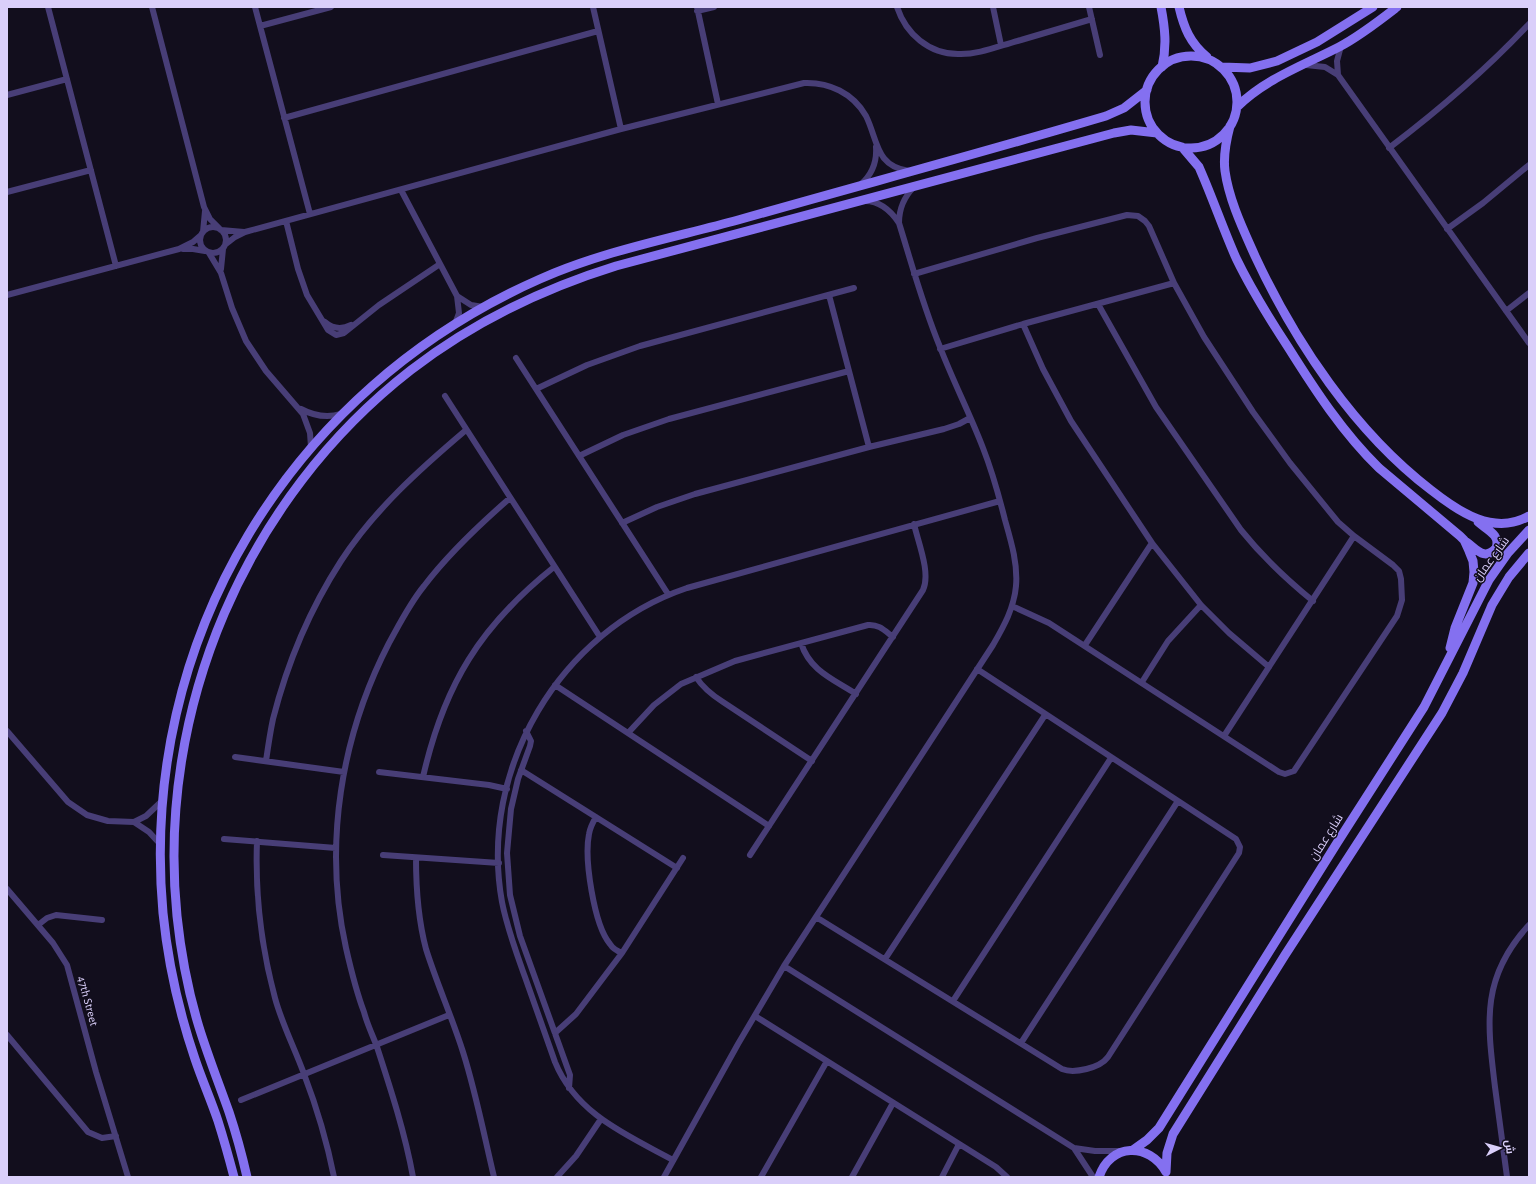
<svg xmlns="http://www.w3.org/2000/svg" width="1536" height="1184" viewBox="0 0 1536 1184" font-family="'Alegreya Sans',Cairo,sans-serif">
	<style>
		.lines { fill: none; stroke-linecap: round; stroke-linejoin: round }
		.street { stroke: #483e77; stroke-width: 6 }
		.secondary { stroke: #8470f0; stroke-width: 9 }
		.labels { text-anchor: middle; stroke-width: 3; stroke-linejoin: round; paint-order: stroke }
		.street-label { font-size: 12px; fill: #dacffa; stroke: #120e1d }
	</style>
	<rect width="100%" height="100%" fill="#120e1d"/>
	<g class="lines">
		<path class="street" d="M48 7 116 266
			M152 7 204 207 210 219 219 228
			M255 7 310 214
			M593 7 621 129
			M697 7 718 104
			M897 7C906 34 929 54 958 54 979 55 1001 45 1021 40 1045 33 1069 26 1092 19
			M993 7 1001 45
			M1089 7 1100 55
			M697 11 714 7
			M260 26 331 7
			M1306 65 1325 67 1338 75 1529 343
			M1338 75 1337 61 1341 46
			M7 95 67 79
			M284 118 598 31
			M1389 148C1439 110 1486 70 1529 24
			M860 185C872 175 877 162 876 147
			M401 190 457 296 459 313 455 324
			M7 192 91 170
			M865 201C881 201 891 211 899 223
			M286 221 298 269 307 295 328 330 336 335 344 333 379 305 440 264
			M200 240a13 13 0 1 1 26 0a13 13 0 1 1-26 0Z
			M1447 229 1483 203 1529 165
			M221 230 244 232
			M203 232 205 211
			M226 244 235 237 245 232 621 129 804 83C829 82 853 93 866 116 878 140 875 166 909 171
			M183 249H193L205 251
			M209 253 221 273 232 308 246 341 266 371 303 414 310 433 311 447
			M221 269 223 249
			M914 274 1037 238 1127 215 1138 216 1145 221 1149 226 1174 283 1204 337 1253 412 1290 463 1338 522 1354 536 1393 565 1399 571 1401 579 1402 600 1397 616 1294 771 1285 774 1279 772 1049 623 1012 606
			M7 295 179 249 193 242 201 235
			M829 295 869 447
			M457 296 471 305 483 307
			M1098 304 1156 407 1241 530C1262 556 1286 579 1313 601
			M1506 311 1529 293
			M325 322C333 329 341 330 351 325
			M1023 324 1043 369 1071 421 1152 543 1201 605 1229 633 1269 667
			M940 349 1023 324 1174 283
			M516 358 668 594
			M536 389 587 365 640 346 854 288
			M445 396 600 637
			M301 409C314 416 327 418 341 414
			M579 456 623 435 669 419 849 371
			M622 523 657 507 695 494 869 447 944 429 959 424 970 418
			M801 643C810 671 833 679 856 694
			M1085 645 1152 543
			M696 677C703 688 712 695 723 702L812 761
			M1142 682 1168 641 1201 605
			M555 685 769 826
			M7 731 68 802 87 815 108 821 134 822 146 816 163 800
			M526 731 531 741 530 746 518 779 511 809 507 853 510 895 520 936 570 1075 569 1088
			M628 733 654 705 681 684 735 661 868 625C879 624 885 631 893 637
			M1224 736 1354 536
			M235 757 344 772
			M266 761C268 747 270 733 273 719 287 664 310 609 341 561 374 510 420 469 466 430
			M521 770 677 868
			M379 772 489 785 507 789
			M423 777C444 685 480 626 554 567
			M596 817C593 822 590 828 589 834 584 859 594 925 610 944 613 949 617 951 622 953
			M134 822 149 832 161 845
			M224 839 336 848
			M257 841C255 894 261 946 275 998 282 1024 295 1049 304 1074 317 1108 327 1142 334 1177
			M383 855 499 863
			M750 855 923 590C931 573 918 542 914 524
			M416 858C416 888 418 919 426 949 437 984 452 1017 463 1052 476 1093 484 1135 494 1177
			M7 889 53 943 67 965 96 1072 128 1177
			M816 917 1062 1069C1074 1074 1100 1068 1108 1057L1239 853 1240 847 1236 839 977 669
			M38 925 47 918 56 915 102 920
			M885 959 1045 715
			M784 966 1074 1148 1093 1177
			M953 1001 1111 758
			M755 1016 996 1167 1007 1177
			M555 1033 576 1014 622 953 683 858
			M7 1035 88 1132 102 1138 116 1136
			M1021 1043 1178 801
			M241 1100 449 1015
			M1074 1148 1095 1151H1120
			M673 1160C627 1135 576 1114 555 1062 545 1034 535 1005 525 977 516 952 507 928 502 902 478 769 560 631 687 588L1000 501
			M413 1177C405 1133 391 1090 377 1047 373 1036 367 1024 364 1012 356 991 351 970 346 948 323 845 341 736 389 643 400 623 410 603 424 586 449 553 479 525 510 498
			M557 1177 576 1156 601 1119
			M664 1177 738 1044 784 966 993 645C1004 626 1014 608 1016 586 1018 564 1011 541 1005 520 999 496 992 471 983 448 970 414 953 381 940 347 923 306 912 265 899 223 899 209 904 197 914 187
			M761 1177 827 1061
			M852 1177 893 1103
			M942 1177 959 1144
			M1507 1177C1503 1147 1499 1117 1495 1087 1487 1021 1481 977 1529 925"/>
		<path class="secondary" d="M1161 7C1165 28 1167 46 1162 67
			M1179 7C1184 28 1190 43 1207 57
			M1145 102a46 46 0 1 1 92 0a46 46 0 1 1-92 0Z
			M1222 67 1250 68 1277 61 1317 42 1373 7
			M1237 107C1265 79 1304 65 1339 47 1360 36 1379 21 1397 7
			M1230 126C1226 141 1223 156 1225 171 1229 200 1243 229 1255 256 1295 342 1355 432 1431 490 1459 512 1494 536 1529 516
			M1182 147 1199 167 1202 174C1214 202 1224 231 1236 258 1251 289 1269 318 1288 347 1315 390 1343 433 1379 468L1460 536 1464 540 1469 551 1473 561 1474 572 1473 583 1455 628 1450 648
			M1465 541C1476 548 1484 562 1496 548 1501 535 1487 530 1478 522
			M1133 1150 1147 1140 1159 1128 1337 843 1424 707 1489 580 1508 553 1529 530
			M1166 1172 1167 1153 1173 1134 1285 955 1442 713 1463 673 1492 605 1509 577 1529 553
			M234 1177C229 1158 224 1140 218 1121 211 1100 202 1080 195 1059 179 1012 168 963 163 913 138 640 290 389 540 279 603 251 672 238 738 220 861 185 984 152 1106 116L1124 108 1147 90
			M247 1177C242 1155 236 1133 229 1112 219 1084 208 1056 199 1027 188 991 181 954 177 916 156 709 246 498 411 370 472 323 542 289 616 266L1114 133 1131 130 1157 133
			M1099 1177C1110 1143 1149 1142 1166 1172"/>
	</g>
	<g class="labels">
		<g class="street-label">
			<text transform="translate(1491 559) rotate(-54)" y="4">شارع عمان</text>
			<text transform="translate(1326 837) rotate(-58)" y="4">شارع عمان</text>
			<text transform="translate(88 1001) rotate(75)" y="4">47th Street</text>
		</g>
	</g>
	<rect width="1536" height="1184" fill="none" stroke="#dacffa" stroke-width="16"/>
	<g transform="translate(1500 1148) rotate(84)" stroke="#120e1d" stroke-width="3" paint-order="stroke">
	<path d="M0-3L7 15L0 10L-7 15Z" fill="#dacffa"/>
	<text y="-6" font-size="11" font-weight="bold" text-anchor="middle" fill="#dacffa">ش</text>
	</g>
</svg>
